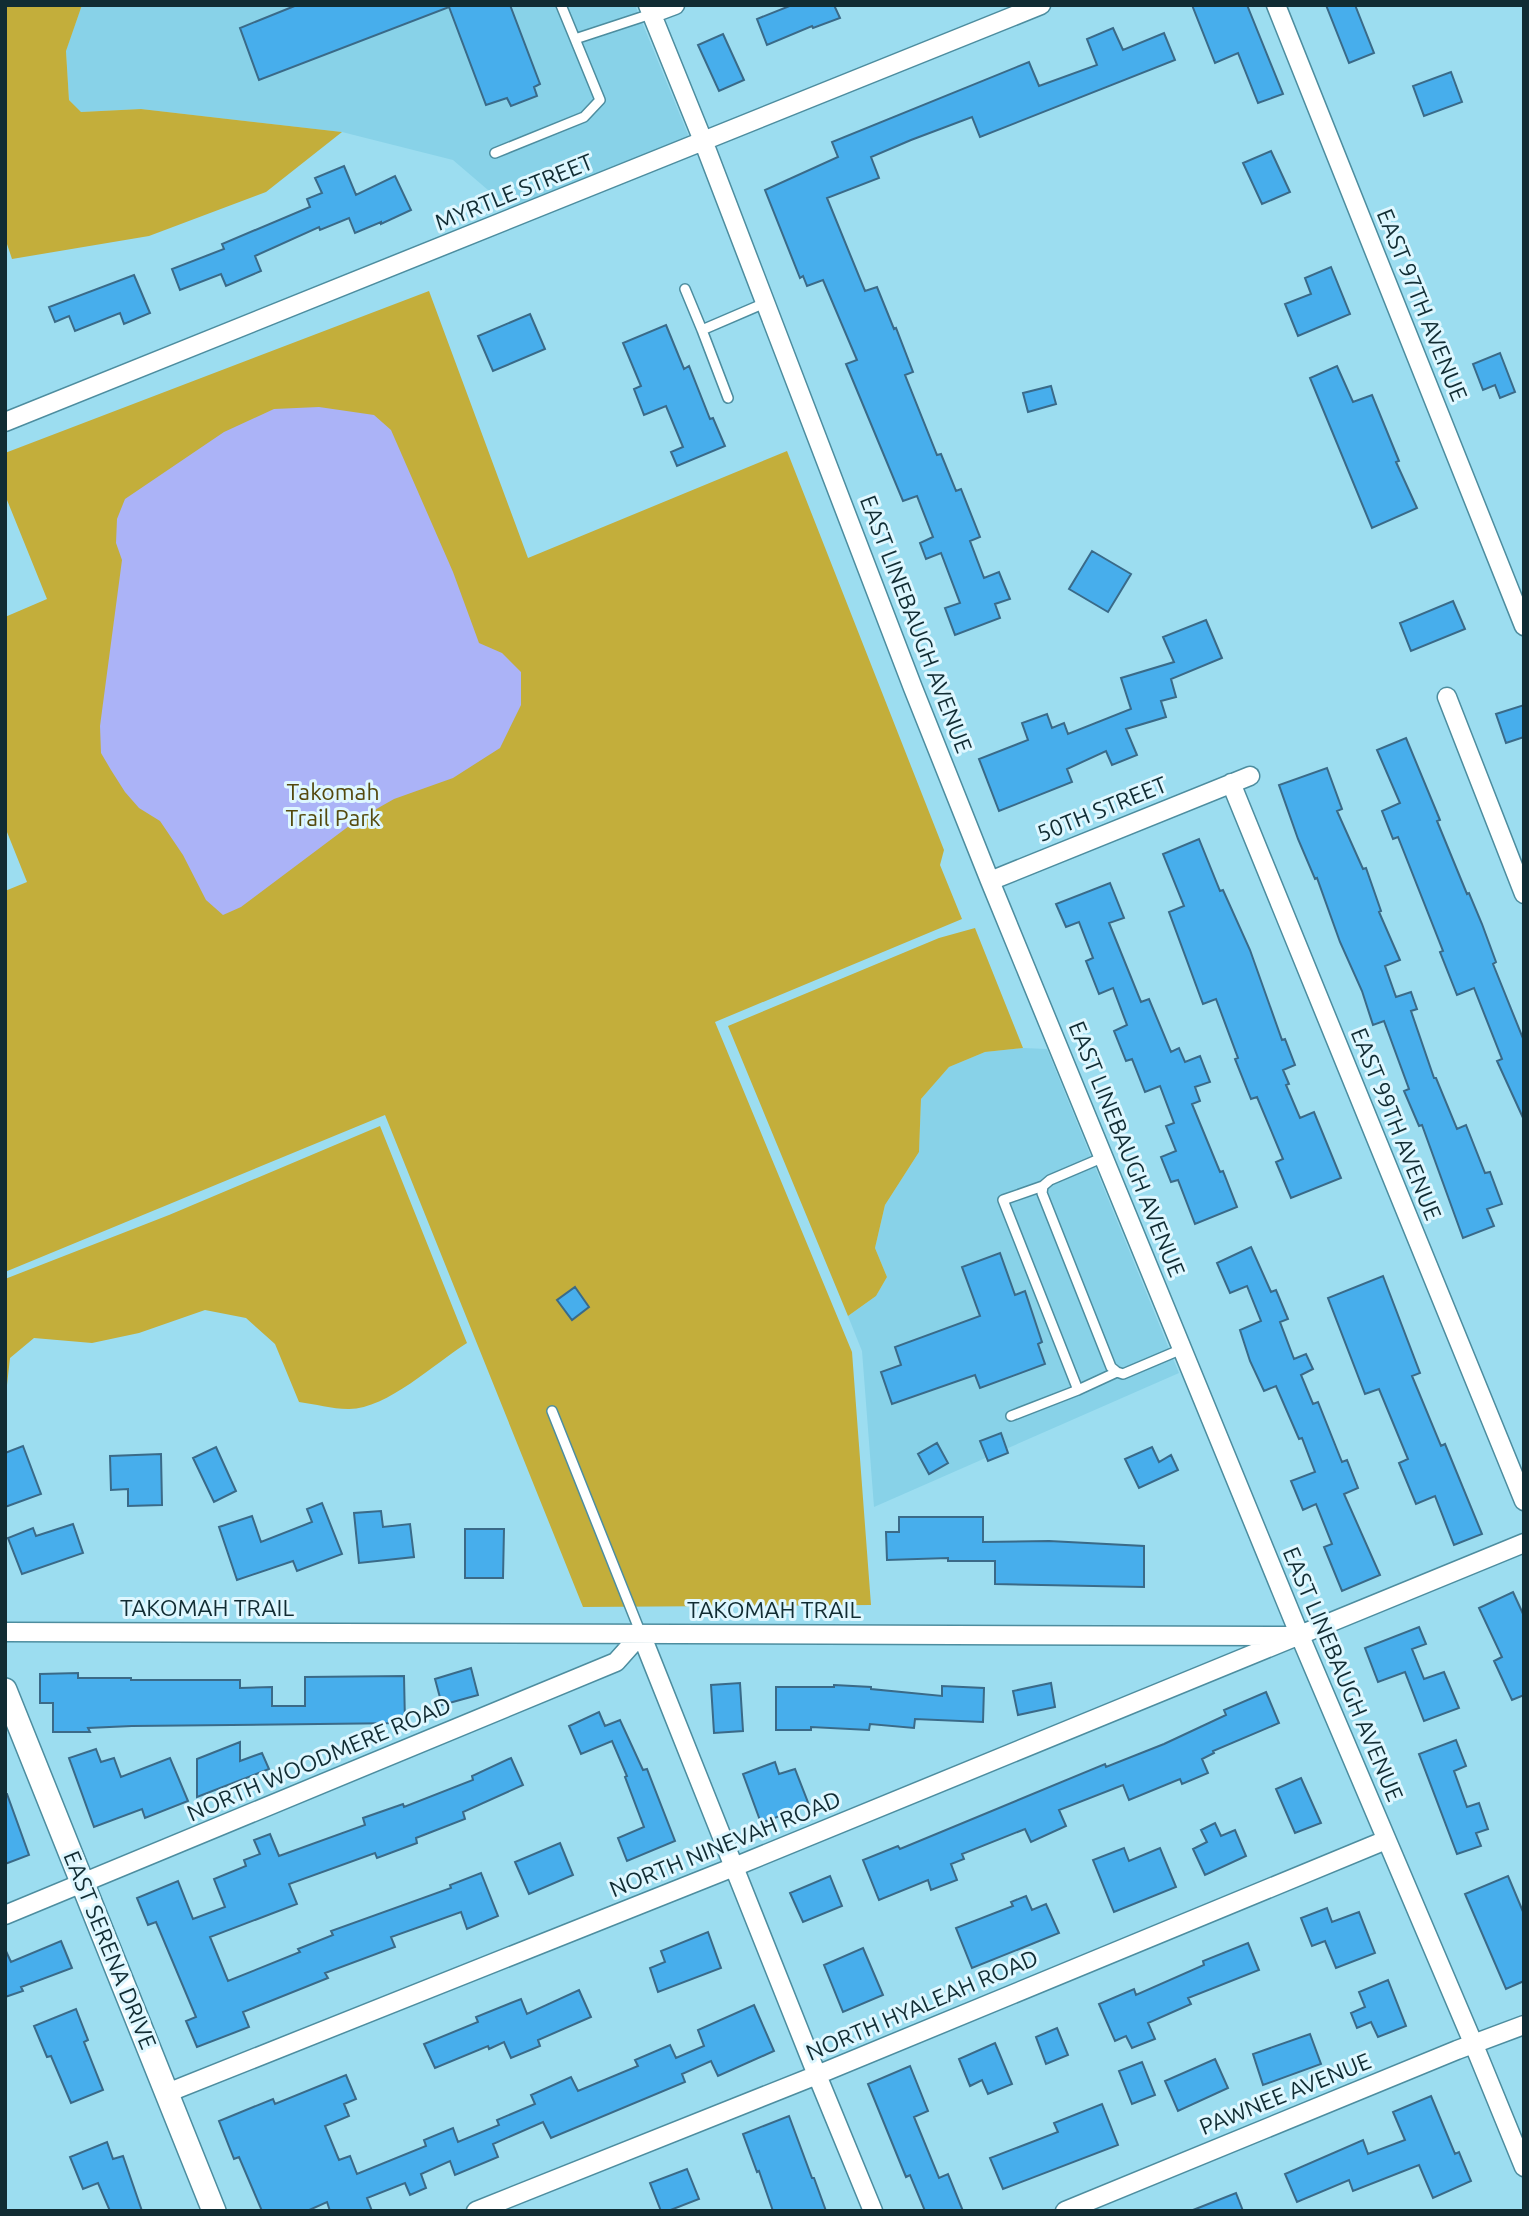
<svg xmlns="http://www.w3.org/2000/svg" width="1529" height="2216" viewBox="0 0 1529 2216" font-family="Ubuntu,sans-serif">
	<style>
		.built { fill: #88d2e8 }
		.green { fill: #c3ae3b }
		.water { fill: #abb3f7 }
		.building { fill: #47aeec; stroke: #3a6a88; stroke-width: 2 }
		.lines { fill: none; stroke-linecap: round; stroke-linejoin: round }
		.service-casing { stroke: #4d8d9f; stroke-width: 12 }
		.minor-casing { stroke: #4d8d9f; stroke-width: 21 }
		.tertiary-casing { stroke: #4d8d9f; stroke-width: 26 }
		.service { stroke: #fff; stroke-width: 9 }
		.minor { stroke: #fff; stroke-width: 18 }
		.tertiary { stroke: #fff; stroke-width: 23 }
		.labels { text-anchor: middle; stroke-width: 6; stroke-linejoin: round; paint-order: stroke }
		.street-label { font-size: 23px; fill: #112c33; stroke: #def7ff }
		.park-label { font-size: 23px; fill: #54490d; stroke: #def7ff }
	</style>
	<rect width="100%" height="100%" fill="#9cddf0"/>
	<path class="built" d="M82 5H635L689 137 509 208 453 160 342 132 141 109 80 112 69 100 66 50Z
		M1023 1048 1047 1049 1179 1373 874 1507 862 1351 848 1316 876 1296 887 1277 875 1248 885 1205 919 1152 921 1099 949 1067 985 1052Z"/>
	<path class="green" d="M5 5H82L66 51 69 100 81 112 141 109 342 132 266 192 149 236 12 259 5 238Z
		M429 291 528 558 787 451 944 850 940 865 962 919 715 1022 852 1352 871 1605 583 1607 385 1115 5 1272V891L27 882 5 827V617L47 599 5 495V453Z
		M975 928 1023 1048 985 1052 949 1067 921 1099 919 1152 885 1205 875 1248 887 1277 876 1296 848 1316 728 1026 939 938Z
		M380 1126 467 1343C435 1363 386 1410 348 1409 332 1409 315 1404 299 1402L275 1344 246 1318 205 1310 139 1333 92 1343 34 1338 10 1358 5 1403V1279L169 1215Z"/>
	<path class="water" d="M319 407 374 415 391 430 453 572 479 643 502 653 521 672V705L500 748 453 778 394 799 357 820 241 907 223 915 206 900 183 855 160 821 139 808 125 792 111 770 101 753 100 726 122 560 116 543 117 519 125 499 224 432 274 409Z"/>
	<path class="building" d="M297 5H510L540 84 534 87 537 96 511 106 507 98 486 105 449 7 259 80 240 28Z
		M792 5H834L840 18 813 28 812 26 767 45 757 19Z
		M1192 5H1247L1283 94 1258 103 1238 53 1215 63Z
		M1326 5H1355L1374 53 1349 63Z
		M1113 28 1123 50 1164 33 1175 60 980 137 972 117 911 140 871 157 879 178 827 198 865 291 877 287 894 329 896 328 913 372 905 375 937 455 941 454 956 491 961 489 980 537 970 541 984 578 999 572 1010 599 995 604 1000 618 955 635 945 608 960 603 941 553 926 559 920 543 933 537 917 496 903 501 846 364 857 360 823 280 807 286 803 276 800 278 765 190 838 157 832 142 1029 62 1039 86 1097 65 1087 39Z
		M723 34 744 80 719 91 698 45Z
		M1451 72 1462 102 1424 116 1413 86Z
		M1271 151 1290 192 1262 204 1243 163Z
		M344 166 356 195 395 176 411 210 381 224V222L355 233 349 218 320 230 319 227 255 256 261 271 226 286 221 274 180 290 172 269 224 249 222 244 310 207 307 199 322 193 315 178Z
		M1331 267 1350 314 1298 336 1285 304 1311 294 1305 278Z
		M134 275 150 313 124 324 120 313 75 331 69 316 55 322 49 307Z
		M530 314 545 349 493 371 478 336Z
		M666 325 684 369 689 366 710 419 713 418 725 446 677 466 671 452 683 447 666 406 644 415 634 389 641 386 623 343Z
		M1500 353 1515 392 1500 398 1495 385 1483 390 1473 364Z
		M1337 366 1353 402 1372 395 1399 461 1396 462 1417 508 1372 528 1310 378Z
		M1051 386 1056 404 1028 412 1023 393Z
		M1092 551 1131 574 1108 612 1069 589Z
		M1453 601 1465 629 1411 651 1400 623Z
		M1206 620 1222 658 1171 679 1176 697 1161 701 1166 717 1126 729 1137 755 1112 765 1106 751 1067 769 1072 782 999 811 979 759 1028 740 1022 723 1047 714 1052 728 1064 723 1068 734 1131 709 1121 678 1174 662 1163 637Z
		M1524 705V737L1506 743 1496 714Z
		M1406 738 1440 820 1437 821 1467 894 1469 893 1482 924 1496 962 1493 964 1524 1041V1120L1497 1061 1502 1059 1474 988 1457 995 1440 952 1443 951 1398 837 1393 839 1382 811 1400 803 1377 750Z
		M1327 768 1342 809 1337 811 1363 869 1366 868 1381 911 1379 912 1400 960 1385 966 1396 997 1411 992 1417 1009 1411 1011 1434 1078H1436L1457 1129 1466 1125 1485 1173 1490 1172 1502 1204 1487 1209 1494 1226 1463 1238 1422 1125 1419 1126 1404 1091 1409 1089 1384 1021 1373 1025 1362 991 1340 942 1317 878 1315 879 1298 839 1279 785Z
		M1199 839 1220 891 1223 890 1250 950 1282 1040 1285 1039 1295 1065 1283 1070 1289 1084 1286 1085 1300 1118 1314 1112 1341 1178 1291 1198 1276 1162 1283 1159 1257 1097 1251 1099 1235 1059 1238 1058 1216 999 1203 1004 1169 912 1184 906 1163 854Z
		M1110 883 1124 918 1109 923 1141 1002 1149 999 1171 1052 1179 1048 1185 1062 1200 1056 1210 1082 1195 1087 1200 1101 1192 1104 1220 1172 1223 1171 1237 1207 1195 1224 1178 1180 1171 1182 1161 1157 1176 1151 1166 1126 1174 1123 1160 1086 1145 1092 1132 1059 1126 1061 1114 1031 1127 1025 1113 988 1099 994 1086 961 1093 958 1079 922 1066 927 1056 904Z
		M1251 1247 1271 1292 1276 1290 1288 1319 1280 1322 1294 1359 1306 1354 1313 1369 1301 1375 1313 1404 1318 1402 1342 1462 1347 1460 1358 1488 1344 1494 1380 1575 1342 1591 1324 1547 1332 1544 1316 1504 1303 1510 1291 1481 1315 1472 1302 1438 1299 1439 1276 1386 1264 1391 1250 1361 1240 1330 1261 1321 1247 1286 1230 1293 1217 1263Z
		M1000 1253 1015 1295 1025 1291 1042 1342 1038 1344 1045 1364 980 1388 975 1375 892 1404 881 1372 901 1365 895 1347 980 1316 962 1267Z
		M1383 1276 1420 1373 1412 1376 1441 1446 1445 1444 1482 1534 1454 1545 1435 1496 1416 1504 1399 1463 1408 1459 1379 1389 1365 1394 1328 1298Z
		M575 1287 589 1307 572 1320 557 1300Z
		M1001 1433 1008 1453 988 1461 980 1441Z
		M937 1443 948 1463 929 1474 918 1454Z
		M23 1446 41 1494 5 1507V1453Z
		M216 1447 236 1491 214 1502 193 1458Z
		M1152 1447 1159 1462 1171 1455 1178 1470 1139 1488 1125 1459Z
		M161 1454 162 1505 128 1506V1489L111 1490 110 1456Z
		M322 1503 342 1554 297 1571 293 1561 237 1580 219 1527 252 1516 261 1542 312 1522 307 1509Z
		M381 1511 383 1527 410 1524 414 1557 359 1563 354 1513Z
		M899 1517H983V1542L1049 1541 1144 1546V1587L995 1584V1561H948V1558L887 1560 886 1532H899Z
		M73 1524 83 1553 22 1574 8 1538 33 1528 36 1536Z
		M465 1529H504L503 1578H465Z
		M1513 1592 1524 1616V1695L1512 1700 1494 1661 1502 1657 1479 1608Z
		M1419 1627 1426 1644 1412 1649 1424 1679 1444 1672 1459 1708 1424 1721 1405 1672 1378 1682 1365 1648Z
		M471 1668 478 1695 442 1705 435 1679Z
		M78 1673V1678H131V1680H240V1688L272 1687V1706H305V1677L404 1676 405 1723 132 1726 88 1728 90 1732H53V1703H40V1674Z
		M740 1683 743 1731 714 1733 711 1685Z
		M1051 1683 1055 1707 1018 1715 1013 1691Z
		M834 1685 871 1687V1689L942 1696V1686L984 1688 983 1722 915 1719 914 1728 870 1724 869 1730 811 1727V1730H776V1687H834Z
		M1266 1692 1279 1723 1213 1751 1214 1753 1202 1759 1208 1773 1182 1784 1180 1779 1129 1800 1123 1785 1059 1810 1066 1826 1031 1842 1025 1829 962 1854 964 1859 951 1864 957 1880 931 1890 928 1880 879 1900 863 1860 898 1846 900 1849 1105 1764 1106 1767 1164 1744 1226 1715 1224 1710Z
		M599 1712 605 1726 620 1720 643 1770 647 1769 675 1841 627 1861 618 1838 644 1827 625 1777 627 1776 612 1741 581 1754 569 1726Z
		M1456 1740 1466 1766 1454 1771 1467 1807 1479 1803 1488 1829 1476 1833 1481 1846 1457 1854 1419 1754Z
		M240 1742V1761L262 1753 269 1769 197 1797V1759Z
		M96 1749 101 1762 114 1758 121 1777 170 1758 188 1801 145 1818 142 1809 94 1827 69 1758Z
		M511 1758 523 1785 463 1812 465 1819 416 1838 417 1843 377 1858 375 1853 289 1884 297 1904 210 1937 228 1981 300 1952 298 1949 333 1935 331 1931 451 1888 450 1885 481 1873 498 1916 467 1929 461 1912 391 1937 395 1947 325 1973 328 1978 243 2012 249 2027 197 2047 186 2021 196 2017 156 1922 148 1925 137 1898 178 1881 193 1919 225 1907 214 1879 246 1866 244 1860 260 1854 254 1840 270 1834 279 1856 365 1825 363 1818 403 1804 404 1807 473 1780 472 1776Z
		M775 1762 779 1774 795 1769 809 1805 761 1823 743 1774Z
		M1301 1778 1321 1823 1295 1833 1276 1789Z
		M5 1794H7L29 1855 5 1864Z
		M1215 1823 1221 1836 1235 1830 1246 1856 1205 1875 1193 1849 1207 1842 1201 1830Z
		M560 1843 573 1875 529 1894 515 1862Z
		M1124 1848 1129 1861 1160 1848 1176 1887 1114 1912 1093 1860Z
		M830 1876 842 1906 803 1922 790 1893Z
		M1508 1876 1524 1914V1981L1506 1989 1465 1894Z
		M1026 1896 1032 1910 1046 1904 1059 1933 972 1968 956 1928 1013 1906 1011 1902Z
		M1327 1908 1332 1922 1359 1912 1375 1953 1336 1968 1325 1941 1312 1946 1301 1918Z
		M708 1932 721 1968 658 1992 650 1968 665 1962 661 1951Z
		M61 1941 72 1968 21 1987 23 1991 5 1997V1949L11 1962Z
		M1248 1943 1259 1970 1188 1998 1191 2004 1148 2023 1155 2039 1132 2048 1126 2036 1115 2041 1099 2004 1134 1989 1136 1995 1204 1965 1203 1961Z
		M863 1948 883 1995 843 2012 824 1965Z
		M1388 1980 1406 2026 1378 2037 1371 2022 1357 2028 1351 2013 1365 2007 1359 1992Z
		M579 1990 591 2017 538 2040 540 2046 511 2058 504 2042 489 2049 488 2046 435 2068 424 2044 478 2022 476 2017 521 1999 527 2014Z
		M754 2005 774 2051 718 2076 711 2061 682 2074 685 2082 551 2138 543 2122 493 2144 498 2157 455 2175 450 2161 421 2174 426 2188 410 2195 405 2183 367 2198 372 2211H330L327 2202 307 2211H262L239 2157 234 2159 219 2121 273 2099 275 2104 346 2075 356 2099 344 2104 349 2116 325 2126 339 2160 350 2156 357 2174 426 2146 424 2140 453 2128 458 2142 499 2125 497 2120 535 2104 531 2095 571 2077 578 2091 638 2066 635 2060 670 2045 676 2058 704 2046 698 2030Z
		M76 2009 88 2040 84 2042 103 2090 71 2103 51 2056 47 2057 34 2026Z
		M1057 2028 1068 2055 1046 2064 1036 2037Z
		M1310 2034 1321 2064 1263 2085 1253 2054Z
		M995 2043 1012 2084 988 2094 982 2080 970 2086 959 2059Z
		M1215 2059 1228 2088 1178 2111 1165 2081Z
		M1142 2062 1155 2095 1132 2104 1119 2071Z
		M910 2066 928 2111 914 2117 939 2178 948 2174 963 2211H925L910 2175 906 2177 868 2084Z
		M1431 2096 1455 2154 1459 2152 1471 2181 1433 2198 1419 2165 1353 2191 1349 2180 1297 2202 1285 2174 1363 2140 1368 2154 1405 2140 1393 2112Z
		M1102 2104 1118 2145 1003 2189 990 2158 1058 2132 1054 2123Z
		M789 2116 812 2178H814L826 2211H773L759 2171 757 2172 743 2134Z
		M107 2142 113 2159 123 2156 142 2211H110L98 2183 83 2189 70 2157Z
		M687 2169 699 2199 668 2211H661L650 2183Z
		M1236 2193 1243 2211H1193V2210Z"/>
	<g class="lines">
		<g class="service-casing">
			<path id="service" d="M561 5 575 39 651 14
				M495 153 584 117 600 100 575 39
				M685 289 702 330
				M728 398 702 330 765 303
				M1104 1157 1050 1180 1043 1186 1042 1193 1111 1367 1117 1372 1123 1374 1182 1349
				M1078 1390 1117 1372
				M552 1411 641 1634
				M1011 1416 1078 1390 1003 1200 1043 1186"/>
		</g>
		<g class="minor-casing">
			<path id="minor" d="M648 5 704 143 913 688 990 881 1300 1636 1474 2045 1524 2167
				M1276 5 1524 626
				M651 14 675 5
				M5 422 1041 5
				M1447 697 1524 894
				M1231 783 1524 1501
				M990 881 1250 776
				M5 1632 1289 1636
				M5 1915 616 1662 641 1634 817 2075 873 2211
				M167 2093 734 1867 1524 1543
				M476 2211 817 2075 1386 1840
				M1065 2211 1457 2050 1524 2025"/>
		</g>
		<g class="tertiary-casing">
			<path id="tertiary" d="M5 1690 214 2211"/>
		</g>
		<use href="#service" class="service"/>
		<use href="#minor" class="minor"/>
		<use href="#tertiary" class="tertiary"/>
	</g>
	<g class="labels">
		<g class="street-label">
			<text transform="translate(514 192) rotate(-22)" y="8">MYRTLE STREET</text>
			<text transform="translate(1422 305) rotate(68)" y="8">EAST 97TH AVENUE</text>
			<text transform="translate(916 624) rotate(69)" y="8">EAST LINEBAUGH AVENUE</text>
			<text transform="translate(1102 809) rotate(-22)" y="8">50TH STREET</text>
			<text transform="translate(1396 1124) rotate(68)" y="8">EAST 99TH AVENUE</text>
			<text transform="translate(1127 1149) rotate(68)" y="8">EAST LINEBAUGH AVENUE</text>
			<text x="207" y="1616">TAKOMAH TRAIL</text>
			<text x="774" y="1618">TAKOMAH TRAIL</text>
			<text transform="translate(1343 1674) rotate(67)" y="8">EAST LINEBAUGH AVENUE</text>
			<text transform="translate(319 1759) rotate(-23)" y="8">NORTH WOODMERE ROAD</text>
			<text transform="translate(725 1844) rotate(-22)" y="8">NORTH NINEVAH ROAD</text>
			<text transform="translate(110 1950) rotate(68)" y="8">EAST SERENA DRIVE</text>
			<text transform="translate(922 2005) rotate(-23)" y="8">NORTH HYALEAH ROAD</text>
			<text transform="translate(1285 2094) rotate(-22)" y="8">PAWNEE AVENUE</text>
		</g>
		<g class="park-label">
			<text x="333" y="800">Takomah<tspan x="333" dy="26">Trail Park</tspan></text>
		</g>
	</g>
	<rect width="1529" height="2216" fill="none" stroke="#112c33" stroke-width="14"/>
</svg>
